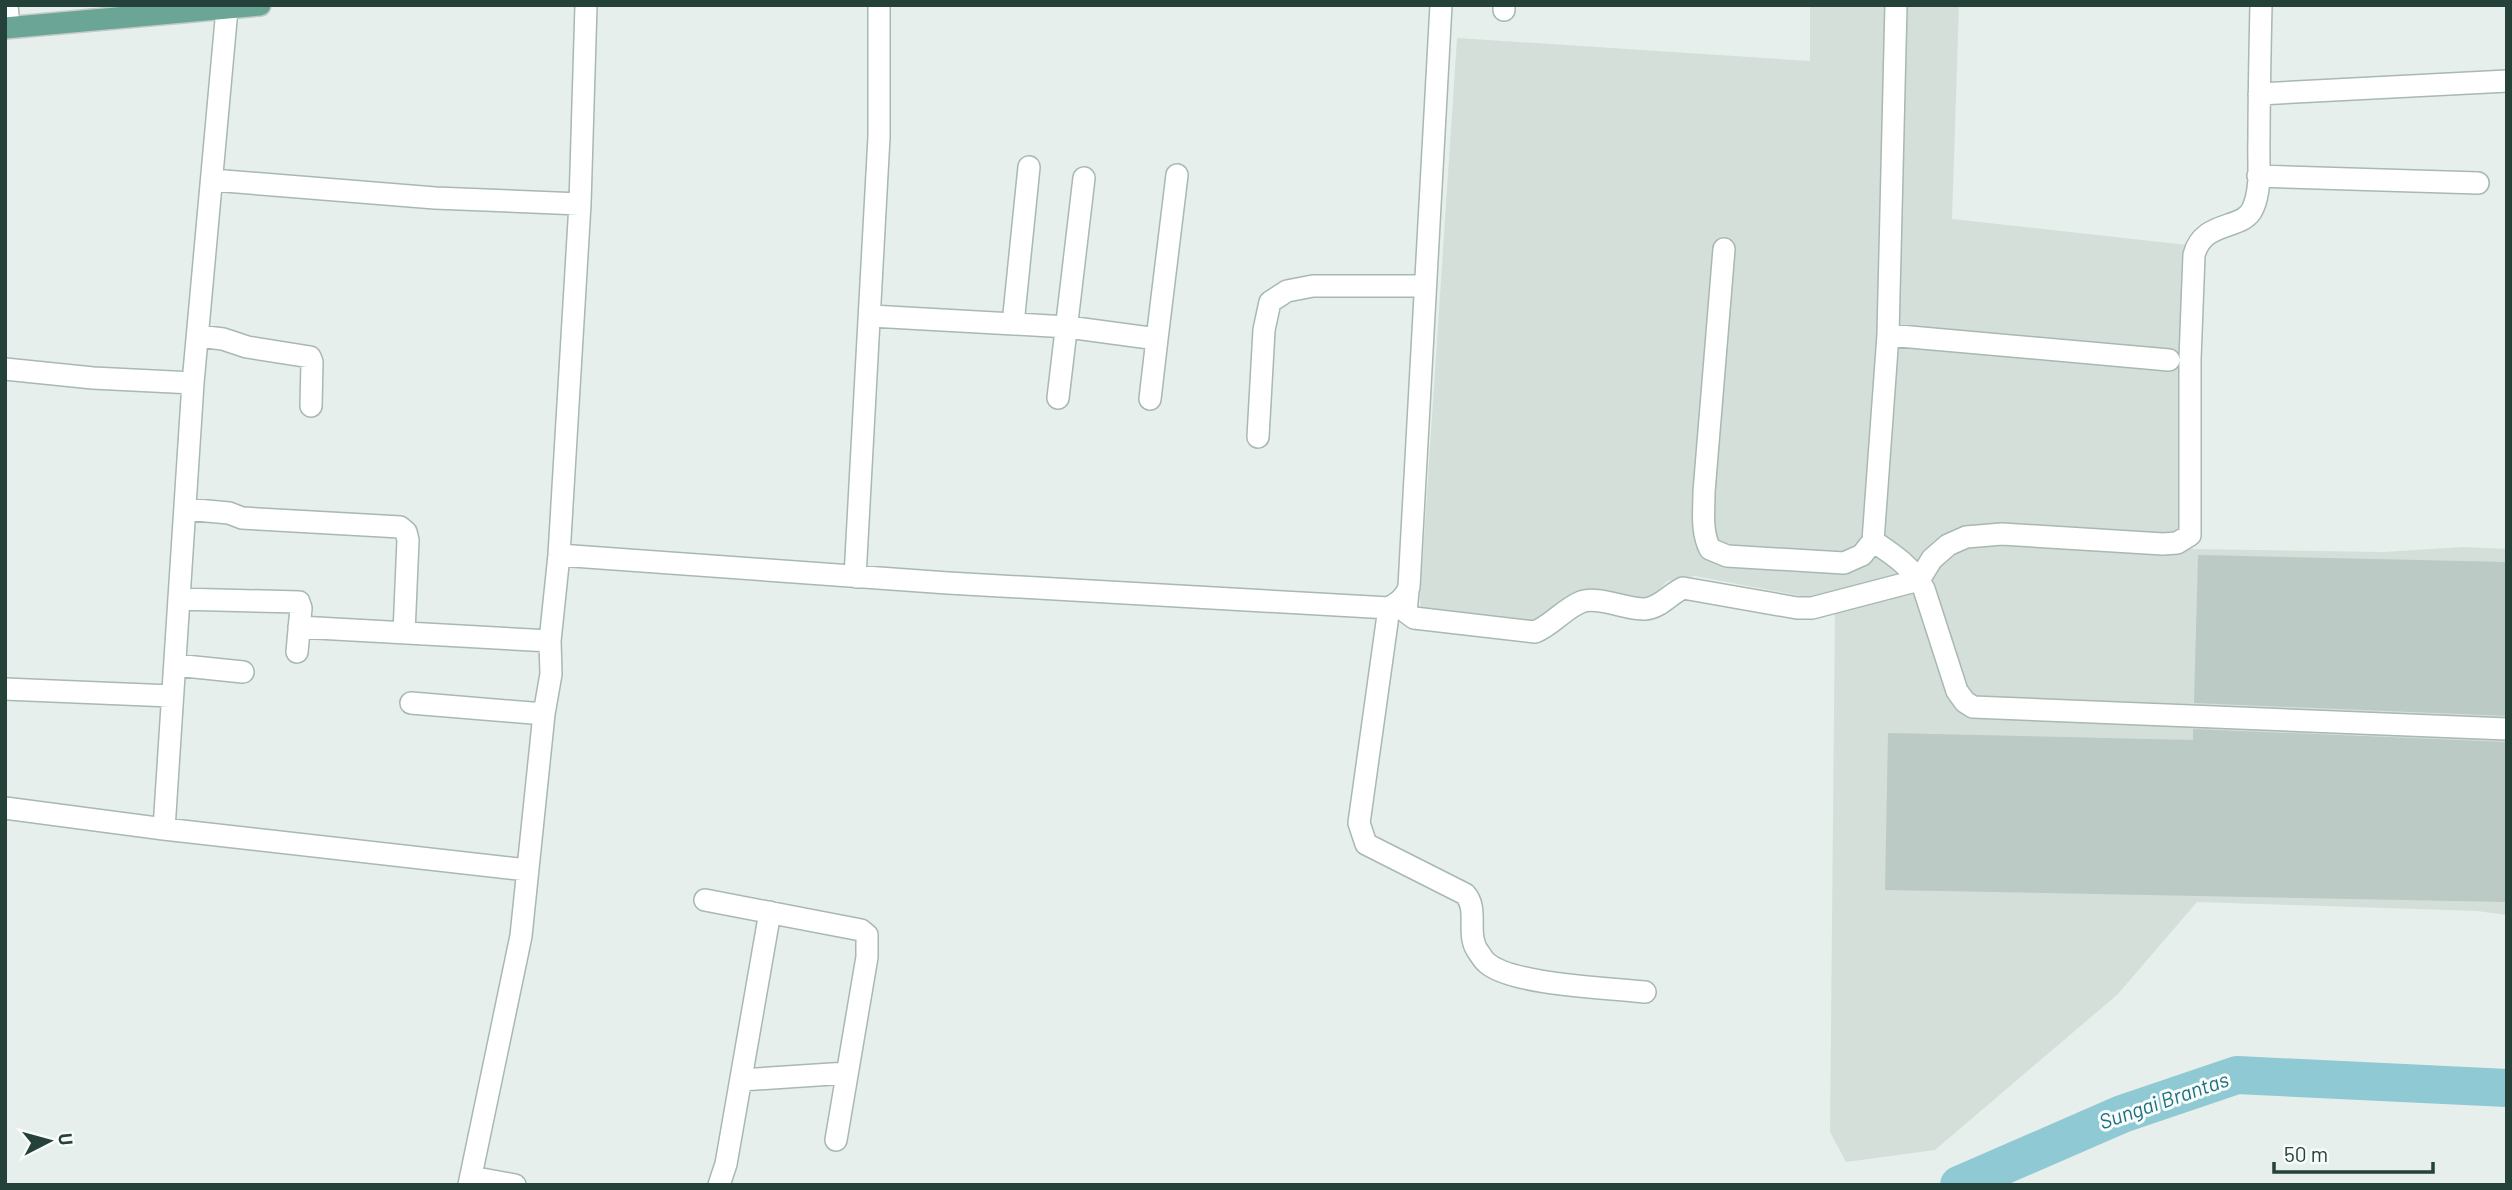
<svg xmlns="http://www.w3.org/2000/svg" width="2512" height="1190" viewBox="0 0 2512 1190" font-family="Barlow,sans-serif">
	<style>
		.built { fill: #d4dfda }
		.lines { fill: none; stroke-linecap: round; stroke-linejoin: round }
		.river { stroke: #8ec9d4; stroke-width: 38 }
		.building { fill: #bbcac4 }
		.minor-casing { stroke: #a8b8b2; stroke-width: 24 }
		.major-casing { stroke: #c2cac8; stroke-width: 24 }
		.minor { stroke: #fff; stroke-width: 21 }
		.major { stroke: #6aa596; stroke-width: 21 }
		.labels { text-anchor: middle; stroke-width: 6; stroke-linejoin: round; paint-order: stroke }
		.water-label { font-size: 21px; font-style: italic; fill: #1c6f80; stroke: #f7fbf9 }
	</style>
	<rect width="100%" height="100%" fill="#e6efeb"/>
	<path class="built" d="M1810 5H1959L1952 219 2187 245 2181 530 2164 540 1960 534 1934 541 1905 579 1806 597 1695 576 1667 581 1650 599 1584 589 1537 624 1421 609 1420 599 1457 38 1810 61Z
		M1998 546 2384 552 2463 547 2507 549V915L2477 911 2197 902 2118 994 1935 1150 1846 1162 1830 1132 1835 606 1937 570 1953 552 1961 548Z"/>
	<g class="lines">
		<path class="river" d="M1959 1185 2122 1114 2237 1075 2507 1088"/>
	</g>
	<path class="building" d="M2198 555 2507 562V716L2194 703Z
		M2193 729 2507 742V902L1885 890 1888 733 2193 740Z"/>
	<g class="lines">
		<g class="minor-casing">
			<path id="minor" d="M7 5 9 27
				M1504 10V5
				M2259 94 2507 81
				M2258 176 2478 183
				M212 180 435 198 580 204
				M1724 249 1704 492C1704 512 1701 531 1710 549L1727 556 1844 563 1862 555 1873 541 1888 335 1896 5
				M871 316 1068 327 1157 339 1177 175
				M1013 324 1029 167
				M1888 335 2169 360
				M198 336 223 339 247 347 310 357 312 362 311 406
				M5 369 93 378 193 383
				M1058 398 1084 178
				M1150 399 1157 339
				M1258 437 1264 330 1270 302 1287 291 1313 286H1424
				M185 509 229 513 242 518 400 527 406 532 408 540 404 633
				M1873 541C1894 555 1912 567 1924 589L1957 691 1965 702 1973 707 2507 729
				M559 555 948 583 1389 608C1399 602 1405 598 1409 587L1441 5
				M855 577 879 137V5
				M1408 591 1406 612 1414 618 1535 632C1552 625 1564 609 1581 602 1597 595 1627 610 1645 609 1660 608 1670 594 1683 588L1797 608H1812L1919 580 1932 559 1948 545 1966 537 2002 534 2163 544 2177 543 2190 535V359L2194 255C2203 219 2244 231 2253 208 2262 188 2258 161 2259 139 2259 95 2260 50 2261 5
				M179 599 299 602 301 608 297 652
				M1389 608 1359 823 1366 844 1465 894C1479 909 1466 933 1477 950 1480 954 1483 960 1487 963 1512 985 1610 988 1645 992
				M299 627 550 641
				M175 665 243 672
				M5 689 171 696
				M411 703 544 714
				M5 808 164 829 527 870
				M164 829 193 383 227 9
				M705 900 861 930 867 935V957L836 1140
				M741 1080 847 1073
				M471 1177 515 1185
				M469 1185 521 936 544 714 551 674 550 641 559 555 580 204 586 5
				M719 1185 726 1164 770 912"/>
		</g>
		<g class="major-casing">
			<path id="major" d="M5 28 260 5"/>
		</g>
		<use href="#minor" class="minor"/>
		<use href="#major" class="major"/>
	</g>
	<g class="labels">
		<g class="water-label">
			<text transform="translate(2164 1101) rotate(-19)" y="7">Sungai Brantas</text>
		</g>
	</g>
	<rect width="2512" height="1190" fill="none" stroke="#24423a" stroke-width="14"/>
	<g transform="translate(49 1141) rotate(84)" stroke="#f7fbf9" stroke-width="5" paint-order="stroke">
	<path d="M0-5L12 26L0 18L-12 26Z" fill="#24423a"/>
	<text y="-10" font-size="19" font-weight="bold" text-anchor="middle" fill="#24423a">U</text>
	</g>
	<path d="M2274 1162v10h159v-10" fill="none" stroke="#24423a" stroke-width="3.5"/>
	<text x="2284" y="1162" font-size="21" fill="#24423a" stroke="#f7fbf9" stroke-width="5" paint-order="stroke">50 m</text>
</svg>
